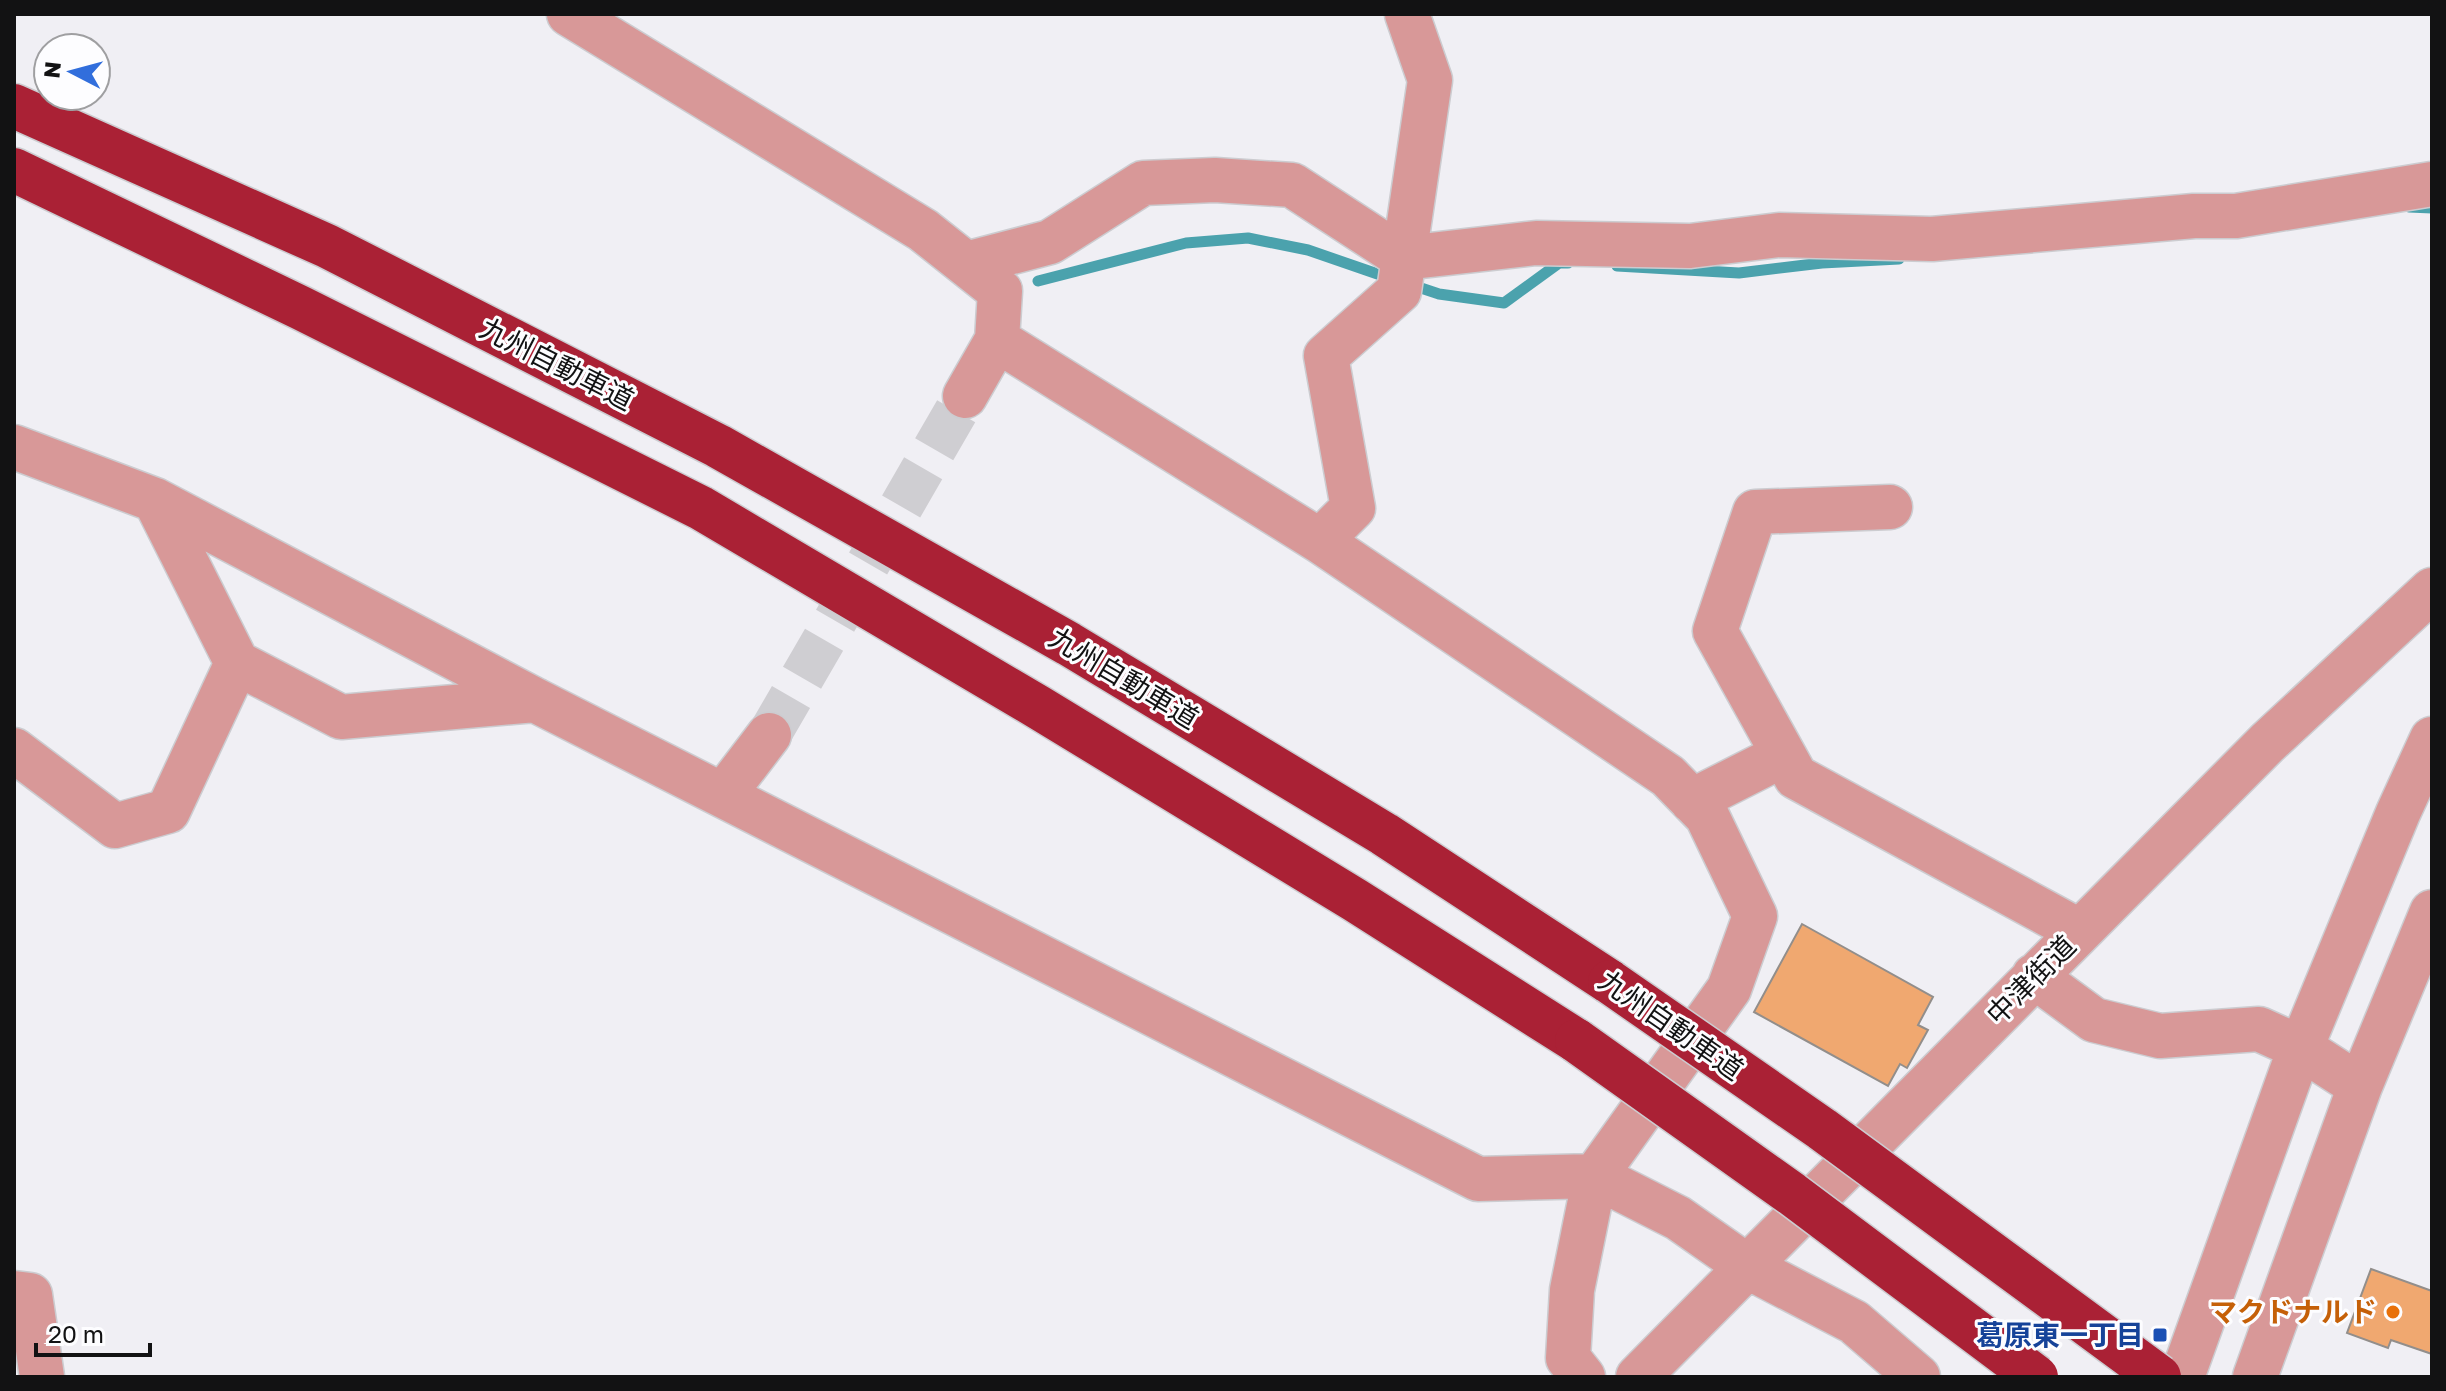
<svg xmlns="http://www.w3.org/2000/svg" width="2446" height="1391" viewBox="0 0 2446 1391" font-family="'Golos Text','Noto Sans JP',sans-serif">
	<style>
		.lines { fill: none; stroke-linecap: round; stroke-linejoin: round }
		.stream { stroke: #4ba2ad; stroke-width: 11 }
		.building { fill: #f0a870; stroke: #928e8b; stroke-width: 2 }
		.minor-tunnel { stroke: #cfced2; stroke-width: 44; stroke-dasharray: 44 22; stroke-linecap: butt }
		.minor-casing { stroke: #ccccd0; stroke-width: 47 }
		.highway-casing { stroke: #ccccd0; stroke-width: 47 }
		.minor { stroke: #d89898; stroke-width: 44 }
		.highway { stroke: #aa2135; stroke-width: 44 }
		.highway-bridge-casing { stroke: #ccccd0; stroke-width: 47; stroke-linecap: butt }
		.highway-bridge { stroke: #aa2135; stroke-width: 44 }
		.food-dot { fill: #e8710a; stroke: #fdfdff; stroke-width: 3 }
		.transit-dot { fill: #1a4fb4; stroke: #fdfdff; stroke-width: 3 }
		.labels { text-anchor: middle; stroke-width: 6; stroke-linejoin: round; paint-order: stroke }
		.street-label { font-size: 28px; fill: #121213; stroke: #fdfdff }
		.food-label { font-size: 28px; font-weight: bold; fill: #c56008; stroke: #fdfdff; text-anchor: end }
		.transit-label { font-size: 28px; font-weight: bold; fill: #164399; stroke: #fdfdff; text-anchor: end }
	</style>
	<rect width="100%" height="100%" fill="#f0eff4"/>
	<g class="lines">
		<path class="stream" d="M2409 207 2432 208
			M1617 266 1739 273 1822 263 1899 259
			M1038 281 1186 243 1248 238 1308 250 1392 279
			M1409 284 1439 294 1504 303 1559 263H1568"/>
	</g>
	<path class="building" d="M1802 924 1933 997 1918 1025 1928 1030 1907 1068 1900 1064 1888 1086 1754 1012Z
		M2371 1269 2432 1291V1354L2391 1340 2388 1348 2347 1333Z"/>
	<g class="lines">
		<path class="minor-tunnel" d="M769 735 965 396"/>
		<g class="minor-casing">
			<path id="minor" d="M569 14 923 230 1000 291 997 340 965 396
				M966 264 1050 242 1143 183 1215 180 1292 185 1404 258 1536 243 1690 246 1779 235 1932 239 2194 216H2236L2432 184
				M997 340 1320 541 1668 776 1707 816 1755 916 1729 989 1595 1176 1572 1290 1568 1358 1583 1377
				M14 447 155 500 535 700 1478 1179 1595 1176 1678 1218 1748 1267 1854 1322 1918 1377
				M155 500 237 663
				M1890 507 1755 512 1715 631 1796 777 2079 931
				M1320 541 1353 508 1326 356 1399 291 1430 80 1407 14
				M14 750 115 826 168 811 237 663 341 717 535 700
				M724 794 769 735
				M1692 801 1783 755
				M2034 976 2094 1020 2160 1036 2259 1029 2301 1048 2360 1086
				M14 1293 30 1295 42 1377
				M1638 1377 2267 743 2432 590
				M2182 1377 2295 1062 2398 813 2432 739
				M2255 1377 2360 1086 2432 912"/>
		</g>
		<g class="highway-casing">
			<path id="highway" d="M14 106 327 246 718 446 1069 644 1384 834 1610 982
				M14 170 301 308 701 508 1038 707 1355 900 1577 1041"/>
		</g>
		<use href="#minor" class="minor"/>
		<use href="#highway" class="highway"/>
		<g class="highway-bridge-casing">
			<path id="highway-bridge" d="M1610 982 1822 1129 2159 1377
				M1577 1041 1792 1194 2036 1377"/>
		</g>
		<use href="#highway-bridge" class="highway-bridge"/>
	</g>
	<circle class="food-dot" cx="2393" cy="1312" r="8"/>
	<rect class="transit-dot" x="2152" y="1327" width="16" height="16" rx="4"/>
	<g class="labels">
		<g class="street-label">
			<text transform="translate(557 364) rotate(27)" y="10">九州自動車道</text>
			<text transform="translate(1124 678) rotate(31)" y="10">九州自動車道</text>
			<text transform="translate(2031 980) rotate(-45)" y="10">中津街道</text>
			<text transform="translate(1671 1025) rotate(35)" y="10">九州自動車道</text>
		</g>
		<g class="food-label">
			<text x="2377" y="1322">マクドナルド</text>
		</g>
		<g class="transit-label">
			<text x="2144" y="1345">葛原東一丁目</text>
		</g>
	</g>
	<rect width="2446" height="1391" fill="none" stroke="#121213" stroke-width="32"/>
	<g transform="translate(72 72) rotate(276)"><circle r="38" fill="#fdfdff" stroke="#9f9fa1" stroke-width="2"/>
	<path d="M0-6L14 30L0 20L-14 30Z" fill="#316edc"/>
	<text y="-12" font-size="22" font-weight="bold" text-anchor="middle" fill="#121213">N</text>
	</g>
	<path d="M36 1343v12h114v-12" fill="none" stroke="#121213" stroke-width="4"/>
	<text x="48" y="1343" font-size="24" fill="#121213" stroke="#fdfdff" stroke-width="6" paint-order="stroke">20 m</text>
</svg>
